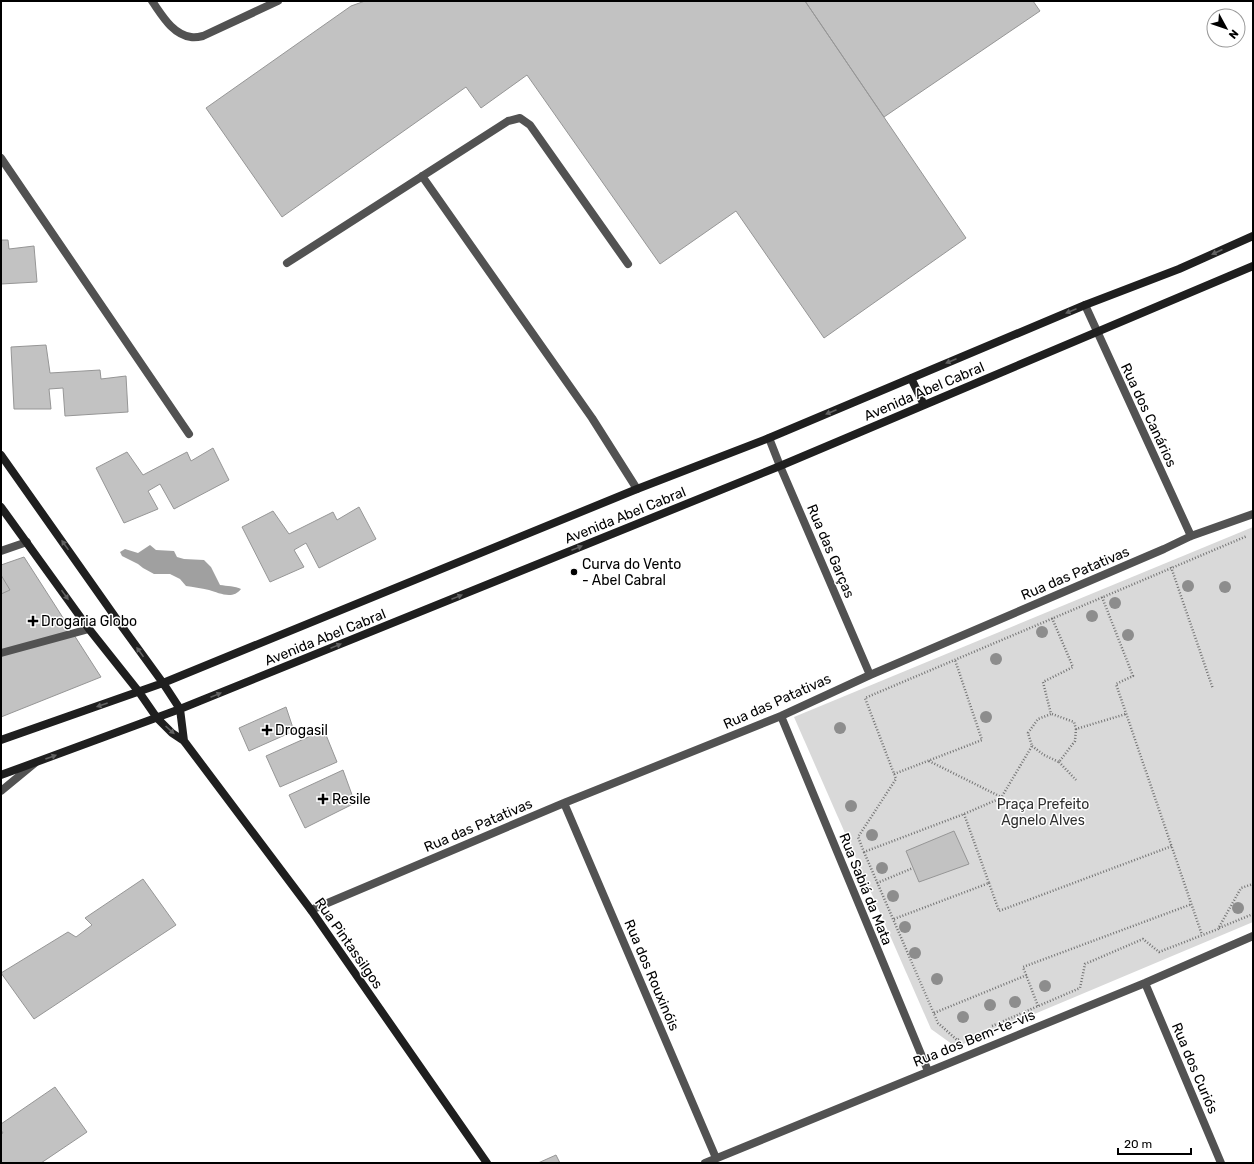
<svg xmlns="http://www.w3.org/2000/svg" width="1254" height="1164" viewBox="0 0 1254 1164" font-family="Rubik,sans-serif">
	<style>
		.green { fill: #d9d9d9 }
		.water { fill: #a0a0a0 }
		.building { fill: #c2c2c2; stroke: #969696 }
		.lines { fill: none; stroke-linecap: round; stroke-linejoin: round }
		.path { stroke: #747474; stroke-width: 2.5; stroke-dasharray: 1 2; stroke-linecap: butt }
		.lane { stroke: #525252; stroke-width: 8 }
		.street { stroke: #525252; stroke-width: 8 }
		.secondary { stroke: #1f1f1f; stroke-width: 8 }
		.tree { fill: #8d8d8d }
		.oneway { fill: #626262 }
		.poi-dot { fill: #000; stroke: #fff; stroke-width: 1.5 }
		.labels { text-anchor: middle; stroke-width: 3; stroke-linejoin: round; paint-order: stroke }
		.street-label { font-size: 14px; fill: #000; stroke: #fff }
		.poi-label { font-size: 14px; fill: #000; stroke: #fff; text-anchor: start }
		.park-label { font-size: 14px; fill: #303030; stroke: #fff }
	</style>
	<rect width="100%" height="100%" fill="#fff"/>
	<path class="green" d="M1253 527V922L956 1047 931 1029 794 717Z"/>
	<path class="water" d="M150 545 156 550 174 551 177 557 184 559 204 560 211 567 220 585C227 586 235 586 241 589 233 600 219 593 209 590 201 588 193 587 186 586L180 579 170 574H154L143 568 138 564 122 556 120 552 125 549 138 553Z"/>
	<path class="building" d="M365 1H805L966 238 824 338 736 211 660 264 527 75 481 108 466 87 282 217 206 108 351 6Z
		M805 1H1033L1040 11 884 117Z
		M1 240H8L9 249 34 246 37 282 1 284Z
		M46 345 50 373 100 370 101 379 126 376 128 412 65 416 63 388 49 389 51 409H14L11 347Z
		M213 448 229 480 174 509 160 484 148 491 158 509 124 523 96 468 127 452 143 475 187 452 191 461Z
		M359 507 376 539 319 568 306 543 294 550 304 567 270 582 242 527 273 511 289 534 333 512 337 520Z
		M24 557 101 677 1 717V565Z
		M1 575 10 590 1 594Z
		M286 707 294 731 249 751 239 728Z
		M324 730 337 762 280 787 266 756Z
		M343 770 355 803 305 828 289 795Z
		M954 831 969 864 919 882 906 851Z
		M143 879 176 925 34 1019 1 973 68 932 76 937 92 925 85 918Z
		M55 1087 87 1132 41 1163H1V1134L3 1133 1 1130V1124Z
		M556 1155 560 1163H538Z"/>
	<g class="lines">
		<path class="path" d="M1171 567 1213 689
			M1102 597 1133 676 1116 684 1202 935
			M1052 618 1073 667 1043 682 1051 714 1038 719 1028 733 1032 746 1001 798 964 814 864 852 858 837 896 779 865 698 1247 536
			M1052 714 1074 722 1076 729 1126 714
			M1032 746 1044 755 1059 762 1075 741 1076 729
			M929 761 1001 797
			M1059 762 1076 780
			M894 774 982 740 955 660
			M864 852 938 1023 957 1040 959 1039
			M877 883 913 868
			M989 883 999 911 1172 846
			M894 919 989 883 964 814
			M1219 928 1253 914
			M1038 1006 1023 967 1192 904
			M934 1013 1027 975
			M992 1026 1080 988 1085 964 1143 939 1159 952 1218 929 1241 888 1253 884"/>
		<path class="lane" d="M1 158 189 434
			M422 176 592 418 637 489
			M287 263 508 121 520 118 530 125 628 264
			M1 551 27 542
			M1 653 89 629"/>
		<path class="street" d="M152 1C162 15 172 34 191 37 195 38 199 37 203 36L278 1
			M1085 305 1191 536
			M769 438 780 466 870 675
			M781 716 928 1071
			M1 791 35 763
			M564 803 716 1158
			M311 910 564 803 781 716 870 675 1164 549 1191 536 1253 514
			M1145 983 1221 1163
			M705 1163 1145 983 1253 936"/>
		<path class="secondary" d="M911 378 924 405
			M1 455 123 628 163 683 180 709 184 741
			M1 507 89 629 139 692 157 718 172 733 184 741 311 910 487 1163
			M1 740 163 683 637 489 769 438 1085 305 1179 269 1253 236
			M1 775 180 709 780 466 1253 266"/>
	</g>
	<g class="tree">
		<circle cx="1188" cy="586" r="6"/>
		<circle cx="1225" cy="587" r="6"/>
		<circle cx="1115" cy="603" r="6"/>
		<circle cx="1092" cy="616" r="6"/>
		<circle cx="1042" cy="632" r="6"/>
		<circle cx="1128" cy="635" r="6"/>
		<circle cx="996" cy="659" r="6"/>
		<circle cx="986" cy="717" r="6"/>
		<circle cx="840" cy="728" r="6"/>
		<circle cx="851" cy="806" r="6"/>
		<circle cx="872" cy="835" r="6"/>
		<circle cx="882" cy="868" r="6"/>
		<circle cx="893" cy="896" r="6"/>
		<circle cx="1238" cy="908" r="6"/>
		<circle cx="905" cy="927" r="6"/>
		<circle cx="915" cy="953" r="6"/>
		<circle cx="937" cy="979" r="6"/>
		<circle cx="1045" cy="986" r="6"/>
		<circle cx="1015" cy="1002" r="6"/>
		<circle cx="990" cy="1005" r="6"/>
		<circle cx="963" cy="1017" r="6"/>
	</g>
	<defs><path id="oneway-solid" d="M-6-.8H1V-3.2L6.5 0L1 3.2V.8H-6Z"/></defs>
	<g class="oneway">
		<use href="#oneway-solid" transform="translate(1217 252) rotate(156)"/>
		<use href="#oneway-solid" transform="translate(1071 311) rotate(157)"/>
		<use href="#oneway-solid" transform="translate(951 361) rotate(157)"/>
		<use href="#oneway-solid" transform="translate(831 412) rotate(157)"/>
		<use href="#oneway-solid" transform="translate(65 545) rotate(-125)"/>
		<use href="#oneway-solid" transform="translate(577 548) rotate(-22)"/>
		<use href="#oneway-solid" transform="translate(65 595) rotate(54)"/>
		<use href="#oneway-solid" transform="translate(457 597) rotate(-22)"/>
		<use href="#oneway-solid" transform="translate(336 646) rotate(-22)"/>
		<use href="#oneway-solid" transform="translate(140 652) rotate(-126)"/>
		<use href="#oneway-solid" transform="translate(216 695) rotate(-22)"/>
		<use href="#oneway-solid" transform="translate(102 705) rotate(161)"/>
		<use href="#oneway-solid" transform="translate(170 730) rotate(42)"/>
		<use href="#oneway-solid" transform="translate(51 757) rotate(-20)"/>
	</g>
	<g class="poi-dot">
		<circle cx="574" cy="572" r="4"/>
		<path d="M31 615h4v4h4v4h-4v4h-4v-4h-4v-4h4z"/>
		<path d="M265 724h4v4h4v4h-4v4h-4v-4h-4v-4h4z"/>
		<path d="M321 793h4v4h4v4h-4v4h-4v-4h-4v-4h4z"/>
	</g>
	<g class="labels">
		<g class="street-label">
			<text transform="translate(924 391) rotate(-23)" y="5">Avenida Abel Cabral</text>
			<text transform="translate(1149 415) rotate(65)" y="5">Rua dos Canários</text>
			<text transform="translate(625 515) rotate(-22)" y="5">Avenida Abel Cabral</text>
			<text transform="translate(831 551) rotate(67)" y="5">Rua das Garças</text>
			<text transform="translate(1075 573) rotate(-23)" y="5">Rua das Patativas</text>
			<text transform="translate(325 637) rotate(-22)" y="5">Avenida Abel Cabral</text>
			<text transform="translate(777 701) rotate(-24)" y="5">Rua das Patativas</text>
			<text transform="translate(478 825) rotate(-23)" y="5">Rua das Patativas</text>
			<text transform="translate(866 889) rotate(68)" y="5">Rua Sabiá da Mata</text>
			<text transform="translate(349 943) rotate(55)" y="5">Rua Pintassilgos</text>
			<text transform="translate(652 975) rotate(67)" y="5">Rua dos Rouxinóis</text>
			<text transform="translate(974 1038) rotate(-22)" y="5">Rua dos Bem-te-vis</text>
			<text transform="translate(1195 1068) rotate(67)" y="5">Rua dos Curiós</text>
		</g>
		<g class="poi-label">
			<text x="582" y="569">Curva do Vento<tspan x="582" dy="16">- Abel Cabral</tspan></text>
			<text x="41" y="626">Drogaria Globo</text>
			<text x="275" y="735">Drogasil</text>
			<text x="332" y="804">Resile</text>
		</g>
		<g class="park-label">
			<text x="1043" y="809">Praça Prefeito<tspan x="1043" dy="16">Agnelo Alves</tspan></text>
		</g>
	</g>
	<rect width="1254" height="1164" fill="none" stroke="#000000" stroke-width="4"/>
	<g transform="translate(1226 28) rotate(130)"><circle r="19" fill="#ffffff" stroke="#999999"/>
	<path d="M0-3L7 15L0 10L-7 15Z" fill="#000000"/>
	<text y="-6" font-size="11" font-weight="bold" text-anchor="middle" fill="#000000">N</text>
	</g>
	<path d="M1118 1148v6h73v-6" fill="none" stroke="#000000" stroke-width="2"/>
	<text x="1124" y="1148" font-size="12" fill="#000000" stroke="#ffffff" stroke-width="3" paint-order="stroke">20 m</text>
</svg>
